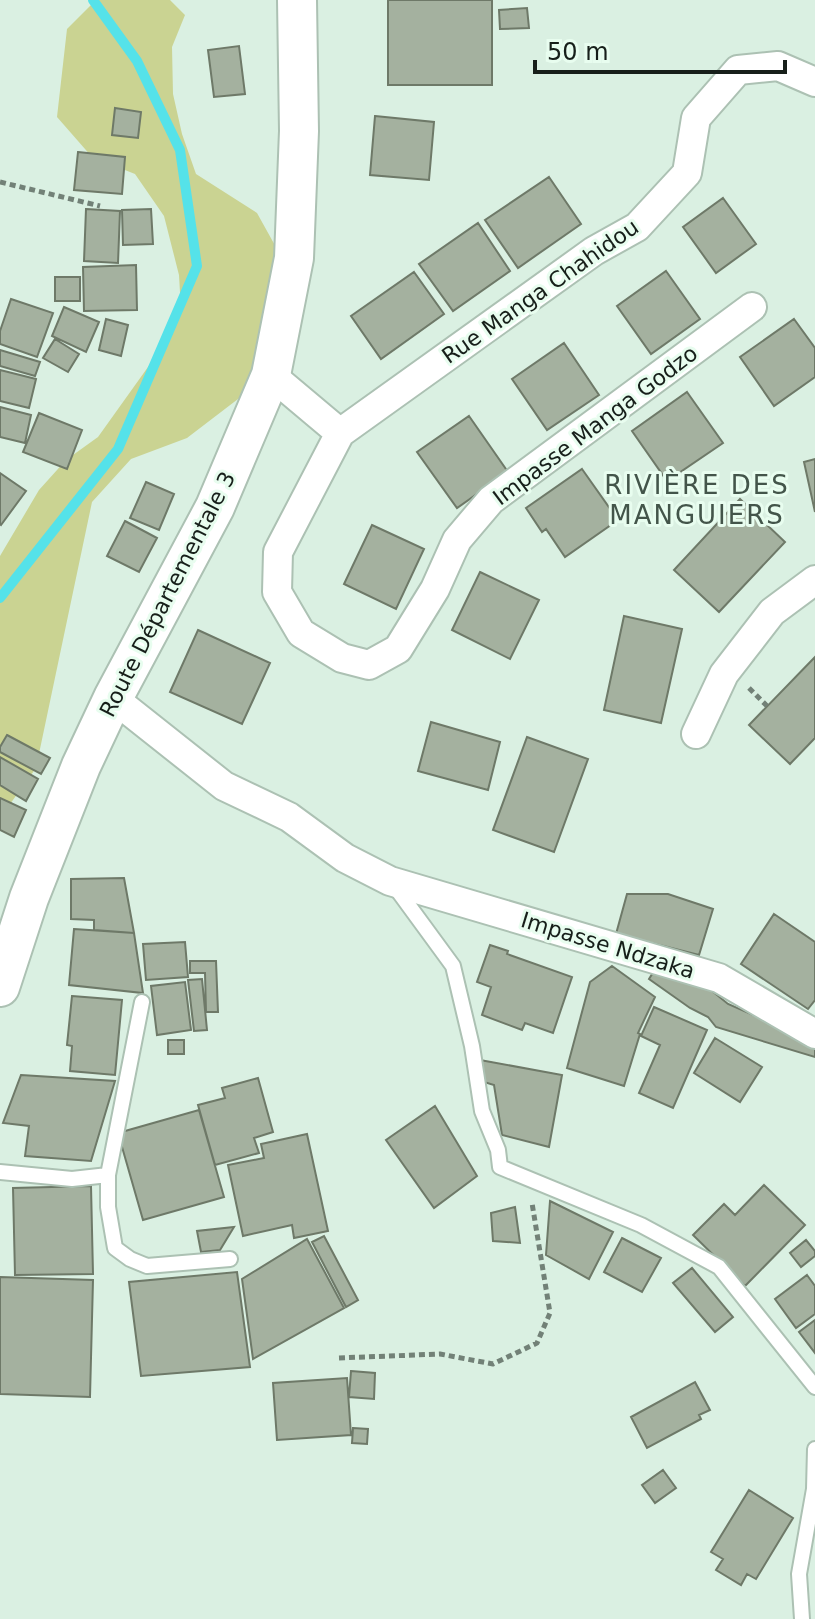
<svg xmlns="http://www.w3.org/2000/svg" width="815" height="1619" viewBox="0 0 815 1619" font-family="'DejaVu Sans',sans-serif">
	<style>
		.green { fill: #cad392 }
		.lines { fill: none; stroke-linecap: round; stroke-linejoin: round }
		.stream { stroke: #55e2e9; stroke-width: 10 }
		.building { fill: #a4b19f; stroke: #6e7968; stroke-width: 2 }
		.lane-casing { stroke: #acc1b3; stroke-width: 18 }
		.street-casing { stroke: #acc1b3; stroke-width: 32 }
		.secondary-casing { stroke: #acc1b3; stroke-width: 42 }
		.path { stroke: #728177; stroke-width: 5; stroke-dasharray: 6 4; stroke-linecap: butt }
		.lane { stroke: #fff; stroke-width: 14 }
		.street { stroke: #fff; stroke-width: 28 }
		.secondary { stroke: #fff; stroke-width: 38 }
		.labels { text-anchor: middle; stroke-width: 6; stroke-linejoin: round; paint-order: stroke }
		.street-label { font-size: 22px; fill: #171f1a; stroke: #e8fdef }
		.quarter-label { font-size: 26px; letter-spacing: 2px; fill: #43554a; stroke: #e8fdef }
	</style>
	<rect width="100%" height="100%" fill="#daf0e2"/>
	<path class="green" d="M96 0H170L185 15 172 47 173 94 182 134 196 174 257 213 277 249 259 383 187 438 131 459 92 502 36 768 0 818V556L39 490 66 460 98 437 153 360 181 310 179 275 164 216 135 174 92 157 57 117 67 29Z"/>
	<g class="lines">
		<path class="stream" d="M0 598 118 449 197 266 180 150 137 61 93 0"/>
	</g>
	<path class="building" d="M388 0H492V85H388Z
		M527 8 529 28 500 29 499 10Z
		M239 46 245 94 214 97 208 50Z
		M115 108 141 112 138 138 112 135Z
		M375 116 434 122 429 180 370 175Z
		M78 152 125 157 122 194 74 190Z
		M549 177 581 224 518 268 485 220Z
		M723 198 756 244 716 273 683 227Z
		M86 209 120 211 118 263 84 261Z
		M151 209 153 244 123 245 122 210Z
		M478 223 510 271 453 311 419 264Z
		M136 265 137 310 84 311 83 267Z
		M666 271 700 319 651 354 617 306Z
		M414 272 444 314 381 359 351 316Z
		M55 277H80V301H55Z
		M11 299 53 313 37 357 0 344V331Z
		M64 307 99 322 86 352 52 336Z
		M106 319 128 325 121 356 99 350Z
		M794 319 815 348V377L774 406 740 357Z
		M55 339 79 354 68 372 43 358Z
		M564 343 599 395 547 430 512 379Z
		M0 350 40 362 35 376 0 366Z
		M0 370 36 379 29 408 0 401Z
		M687 392 723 443 667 481 632 431Z
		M0 407 31 415 25 443 0 437Z
		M39 413 82 430 67 469 23 452Z
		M469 416 508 472 457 508 417 452Z
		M815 459V512L804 462Z
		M582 469 618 520 565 557 546 529 542 532 526 508Z
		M0 473 26 491 1 525 0 524Z
		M146 482 174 494 159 530 130 518Z
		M740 499 785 542 719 612 674 570Z
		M125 521 157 538 139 572 107 556Z
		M372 525 424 549 396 609 344 584Z
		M480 572 539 600 510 659 452 630Z
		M624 616 682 629 661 723 604 710Z
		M198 630 270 663 242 724 170 692Z
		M815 657V738L790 764 749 725Z
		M431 722 500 742 488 790 418 771Z
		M7 735 50 758 41 774 0 752V747Z
		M527 737 588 759 554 852 493 830Z
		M0 757 38 779 26 801 0 785Z
		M0 798 26 810 14 837 0 830Z
		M124 878 134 933 94 930V920L71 919V879Z
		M627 894H668L713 909 699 955 616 934Z
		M774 914 815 942V1000L808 1009 741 964Z
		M74 929 134 933 143 993 69 985Z
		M185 942 188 977 146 980 143 944Z
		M490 945 508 951 507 954 572 977 553 1033 525 1023 522 1030 482 1015 491 987 477 982Z
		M190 961H216L218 1012H206L205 973H190Z
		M659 963 706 986 728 1004 815 1042V1057L716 1027 708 1017 690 1008 649 979Z
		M612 966 655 997 638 1033 640 1034 624 1086 567 1068 590 982Z
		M202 979 207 1030 194 1031 188 980Z
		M185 982 191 1030 157 1035 151 986Z
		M72 996 122 1000 115 1075 70 1071 72 1046 67 1045Z
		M654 1007 707 1030 673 1108 639 1093 660 1045 641 1036Z
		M715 1038 762 1067 740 1102 694 1073Z
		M168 1040H184V1054H168Z
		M480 1060 562 1075 549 1147 502 1135 494 1085 484 1082Z
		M21 1075 115 1081 91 1161 25 1156 29 1126 3 1123Z
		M258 1078 273 1132 254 1138 259 1153 215 1165 198 1105 225 1098 222 1088Z
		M435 1106 477 1176 434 1208 386 1140Z
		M199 1110 224 1197 143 1220 118 1133Z
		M307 1134 328 1231 294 1238 292 1225 243 1236 228 1165 264 1158 261 1144Z
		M764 1185 805 1225 745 1286 693 1235 724 1204 735 1215Z
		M91 1186 93 1274 15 1275 13 1188Z
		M550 1201 613 1232 589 1279 546 1255Z
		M515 1207 520 1243 493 1241 491 1213Z
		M234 1227 220 1250 201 1252 197 1231Z
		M324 1236 358 1300 346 1307 312 1242Z
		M622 1238 661 1258 642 1292 604 1272Z
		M307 1239 344 1308 253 1359 242 1279Z
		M806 1240 815 1251V1256L801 1267 790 1253Z
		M692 1268 733 1317 715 1332 673 1283Z
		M237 1272 250 1367 141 1376 129 1282Z
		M807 1275 815 1286V1314L796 1328 775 1299Z
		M0 1277 93 1280 90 1397 0 1394Z
		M815 1320V1353L799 1332Z
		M351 1371 375 1373 374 1399 349 1397Z
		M347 1378 351 1435 277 1440 273 1383Z
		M695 1382 710 1410 699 1415 701 1419 647 1448 631 1417Z
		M353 1428 368 1429 367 1444 352 1443Z
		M663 1470 676 1488 655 1503 642 1485Z
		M749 1490 793 1518 756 1579 747 1574 741 1585 716 1570 723 1559 711 1552Z"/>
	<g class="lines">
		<g class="lane-casing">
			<path id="lane" d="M393 884 453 966 472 1046 482 1111 498 1150 500 1167 641 1225 719 1267 815 1387
				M0 1172 72 1179 108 1175 142 1002
				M108 1175V1207L115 1248 130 1259 147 1266 230 1259
				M802 1619 799 1574 814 1489 815 1449"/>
		</g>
		<g class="street-casing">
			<path id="street" d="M271 375 340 433 278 552 277 592 301 633 342 658 369 665 398 649 435 589 457 540 491 500 752 307
				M340 433 594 251 637 227 687 173 696 118 738 70 778 66 815 82
				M113 698 224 786 289 817 345 858 390 881 719 978 815 1034
				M696 734 724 674 772 612 815 580"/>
		</g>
		<g class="secondary-casing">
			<path id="secondary" d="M0 987 29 898 81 766 113 698 215 507 271 375 294 258 299 131 297 0"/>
		</g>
		<path class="path" d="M0 182 100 206
			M749 688 767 706
			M339 1358 440 1354 493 1364 537 1343 550 1313 532 1203"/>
		<use href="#lane" class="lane"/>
		<use href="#street" class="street"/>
		<use href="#secondary" class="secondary"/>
	</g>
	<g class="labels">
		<g class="street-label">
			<text transform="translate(540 291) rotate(-35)" y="8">Rue Manga Chahidou</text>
			<text transform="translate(595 425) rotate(-37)" y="8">Impasse Manga Godzo</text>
			<text transform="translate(167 594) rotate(-63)" y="8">Route Départementale 3</text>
			<text transform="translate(608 945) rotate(17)" y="8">Impasse Ndzaka</text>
		</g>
		<g class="quarter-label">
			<text x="697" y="494">RIVIÈRE DES<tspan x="697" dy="30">MANGUIERS</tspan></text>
		</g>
	</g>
	<path d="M535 60v12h250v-12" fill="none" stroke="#171f1a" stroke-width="4"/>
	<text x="547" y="60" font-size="24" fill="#171f1a" stroke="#e8fdef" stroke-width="6" paint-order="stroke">50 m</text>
</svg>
